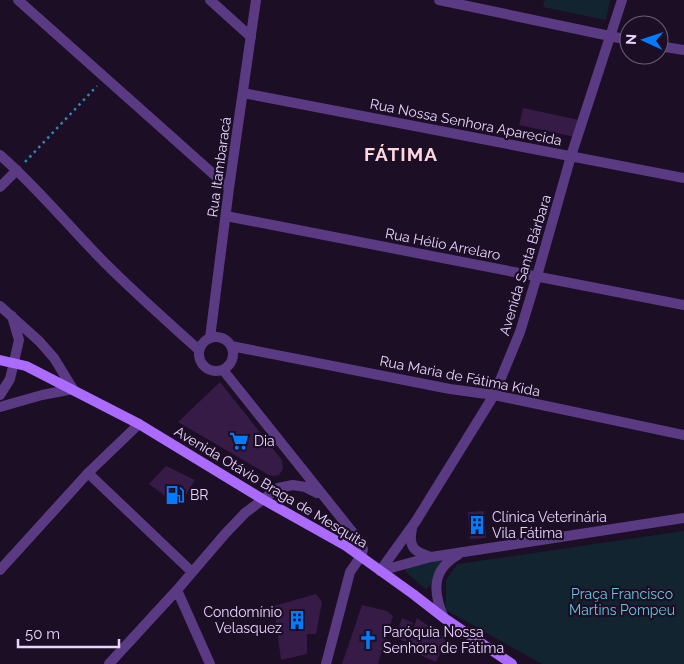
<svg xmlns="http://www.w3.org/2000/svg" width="684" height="664" viewBox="0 0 684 664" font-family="Raleway,sans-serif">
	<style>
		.green { fill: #12242f }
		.building { fill: #351b46 }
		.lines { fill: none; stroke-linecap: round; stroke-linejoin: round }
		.path { stroke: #3087b6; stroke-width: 2.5; stroke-dasharray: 2.5 4; stroke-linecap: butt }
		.street { stroke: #5b3a84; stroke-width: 10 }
		.secondary { stroke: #ab6bfe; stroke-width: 10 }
		.labels { text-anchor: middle; stroke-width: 4.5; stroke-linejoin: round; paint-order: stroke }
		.street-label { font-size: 14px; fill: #ead3ff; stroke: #1c0f25 }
		.poi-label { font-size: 14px; fill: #ead3ff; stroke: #1c0f25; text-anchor: start }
		.park-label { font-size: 14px; fill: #5fcadf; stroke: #1c0f25 }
		.district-label { font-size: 19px; font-weight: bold; letter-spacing: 1px; fill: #ffd5de; stroke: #1c0f25 }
	</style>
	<rect width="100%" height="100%" fill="#1c0f25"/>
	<path class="green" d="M545 0H610L606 20 543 7Z
		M684 531V664H542L446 610V580L458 564Z
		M442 559 430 586 426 589 407 573 405 570 412 566Z"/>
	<path class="building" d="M523 108 579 120 575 137 519 125Z
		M220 382 282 460 283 469 279 475 274 476 269 475 178 422Z
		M166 466 195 480 179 506 149 484Z
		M484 511 486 538 470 539 468 512Z
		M316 594 322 602 316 634H307V654L281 660 274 606Z
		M362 605 387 611 393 616 378 664H342Z
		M402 618 413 623 406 642 395 638Z
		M417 618 446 638 436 662 406 649Z"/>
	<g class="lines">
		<path class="path" d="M25 162 97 86"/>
		<path class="street" d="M18 0 229 188
			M210 0 251 37
			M439 0 629 40
			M659 46 684 50
			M243 93 684 178
			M0 155C38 188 70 228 106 264 136 294 168 322 199 350
			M0 187 17 170
			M226 216 684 305
			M0 306 39 341 54 358 73 389 42 395 0 407
			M199 354a17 17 0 1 1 34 0a17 17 0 1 1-34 0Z
			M210 338 229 188 256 0
			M231 346 450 389 494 395 684 435
			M223 370 362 544 363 550 361 556 350 572 326 664
			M0 395 10 379 19 340 12 316
			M88 473 192 572
			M412 529C408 547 414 552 431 557
			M0 570 88 473 139 424
			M380 571 416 521 494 395 520 332 537 276 571 156 622 0
			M380 571 431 557 684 518
			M177 590 210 664
			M444 618C433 593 431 570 458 555
			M109 664 177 590 225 534 245 513 278 488 293 485 305 487 317 493"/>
		<path class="secondary" d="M0 360 26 366 139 424 264 500 346 546 413 594 444 618 512 664"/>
	</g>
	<defs>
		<g id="supermarket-bare" transform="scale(1.5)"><path d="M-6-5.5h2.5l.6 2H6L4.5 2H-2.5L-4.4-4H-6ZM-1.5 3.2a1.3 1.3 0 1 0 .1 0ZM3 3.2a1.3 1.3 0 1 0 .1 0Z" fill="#027cfc" stroke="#1c0f25" stroke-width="2.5" paint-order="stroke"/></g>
		<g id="fuel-bare" transform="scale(1.5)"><path d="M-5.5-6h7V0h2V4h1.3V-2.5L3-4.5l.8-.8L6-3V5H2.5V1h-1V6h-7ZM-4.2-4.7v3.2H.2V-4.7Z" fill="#027cfc" stroke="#1c0f25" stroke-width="2.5" paint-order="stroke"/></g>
		<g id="building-bare" transform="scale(1.5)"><path d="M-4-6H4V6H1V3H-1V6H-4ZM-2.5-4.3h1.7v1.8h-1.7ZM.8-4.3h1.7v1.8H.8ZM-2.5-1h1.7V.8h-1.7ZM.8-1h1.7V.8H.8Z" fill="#027cfc" stroke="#1c0f25" stroke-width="2.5" paint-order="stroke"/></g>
		<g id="church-bare" transform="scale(1.5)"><path d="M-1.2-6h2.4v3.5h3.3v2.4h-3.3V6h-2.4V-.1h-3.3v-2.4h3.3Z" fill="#027cfc" stroke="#1c0f25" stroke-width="2.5" paint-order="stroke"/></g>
	</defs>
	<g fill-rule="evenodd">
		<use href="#supermarket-bare" x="239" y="441"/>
		<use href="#fuel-bare" x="175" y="495"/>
		<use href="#building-bare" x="477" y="525"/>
		<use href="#building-bare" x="297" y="620"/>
		<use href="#church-bare" x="368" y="640"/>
	</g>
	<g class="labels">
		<g class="street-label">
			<text transform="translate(466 122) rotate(11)" y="5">Rua Nossa Senhora Aparecida</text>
			<text transform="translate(219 167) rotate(-82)" y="5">Rua Itambaracá</text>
			<text transform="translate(443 244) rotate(11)" y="5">Rua Hélio Arrelaro</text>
			<text transform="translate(525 265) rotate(-73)" y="5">Avenida Santa Bárbara</text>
			<text transform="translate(460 376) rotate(11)" y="5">Rua Maria de Fátima Kida</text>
			<text transform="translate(271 487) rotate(31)" y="5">Avenida Otávio Braga de Mesquita</text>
		</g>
		<g class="poi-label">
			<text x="254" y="446">Dia</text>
			<text x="190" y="500">BR</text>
			<text x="492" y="522">Clínica Veterinária<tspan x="492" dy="16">Vila Fátima</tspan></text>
			<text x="282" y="617" text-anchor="end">Condomínio<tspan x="282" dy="16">Velasquez</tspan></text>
			<text x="383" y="637">Paróquia Nossa<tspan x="383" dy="16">Senhora de Fátima</tspan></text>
		</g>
		<g class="park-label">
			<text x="622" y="599">Praça Francisco<tspan x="622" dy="16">Martins Pompeu</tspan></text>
		</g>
		<g class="district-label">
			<text x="401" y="161">FÁTIMA</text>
		</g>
	</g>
	<g transform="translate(644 40) rotate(273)"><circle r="24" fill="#1c0f25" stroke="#6e5d7c"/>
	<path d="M0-4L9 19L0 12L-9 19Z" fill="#027cfc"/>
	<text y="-8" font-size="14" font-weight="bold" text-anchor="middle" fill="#ead3ff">N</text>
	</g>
	<path d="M18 639v8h101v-8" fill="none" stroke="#ead3ff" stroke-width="2.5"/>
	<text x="25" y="639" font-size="15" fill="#ead3ff" stroke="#1c0f25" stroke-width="4" paint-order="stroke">50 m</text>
</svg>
